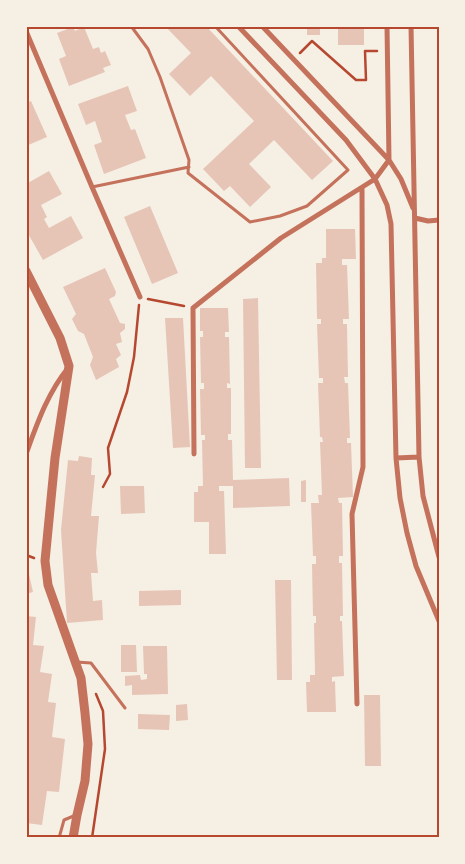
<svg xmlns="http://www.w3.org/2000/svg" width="465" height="864" viewBox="0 0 465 864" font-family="Lato,sans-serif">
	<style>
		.building { fill: #e6c5b7 }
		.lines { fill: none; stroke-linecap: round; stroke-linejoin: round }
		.path { stroke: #b5482f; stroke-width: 2.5 }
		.service { stroke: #c5725c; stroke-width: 3 }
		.minor { stroke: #c5725c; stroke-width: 5 }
		.tertiary { stroke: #c5725c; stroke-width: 9 }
		.neatline { fill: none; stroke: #b5482f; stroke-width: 2 }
	</style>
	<rect width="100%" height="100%" fill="#f6efe4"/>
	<path class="building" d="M165 26H206L333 161 312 180 274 140 249 164 271 187 250 207 230 186 224 191 203 169 254 121 211 76 190 96 169 74 191 53Z
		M307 26H320V35H307Z
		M338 26H364V45H338Z
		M73 27 75 31 84 27 93 49 99 47 101 53 105 51 111 65 103 68 105 72 69 86 59 59 66 56 57 33Z
		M128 86 137 111 125 115 131 130 135 129 146 158 104 174 94 145 102 142 95 121 86 125 78 104Z
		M31 101 47 137 26 146V103Z
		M49 171 62 194 41 205 47 217 44 219 49 228 71 216 83 238 43 260 26 230V226L29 225 26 220V184Z
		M150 206 178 273 152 284 124 217Z
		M326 229H355L356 259H342V265H347L349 319H343V324H347L348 377H344L345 383H348L350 438H347V443H351L353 497 338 498 339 503H342L343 556H339V563H342L343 616H340V621H342L344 676 332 677V682L335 681 336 712H307L306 682H310V675H315L314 623H316V616H313L312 564H316V556H313L311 503H319L318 495H322L320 442H323L322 437H320L318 383H323V378H319L317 324H321V319H317L316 263H322V258H326Z
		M437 241H439V273H437Z
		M105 268 116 292 115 296 109 299 120 323 125 324V329L120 333 122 342 116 344 121 355 116 359 119 367 96 380 90 365 93 357 84 334 78 331 72 319 76 314 63 287Z
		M258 298 261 468H245L243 299Z
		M200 308H228L229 332H225V337H229L230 384 227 383V388H231V434H228V440H232L233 480 289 478 290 506 233 508V486H219V491H224L226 554H209V522H194V492H198V486H203L202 440H205V435H201L200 389H204V383H201L200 337H203V331H200Z
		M165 318H183L190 447 173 448Z
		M79 456 92 458 91 475H95L91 516H99L96 553 98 573H91L93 601 102 600 103 620 67 623 61 530 68 460 78 461Z
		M306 480V502H301V481Z
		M120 486H144L145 513 121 514Z
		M26 561 33 592 26 594Z
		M275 580H291L292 680H277Z
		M181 590V605L139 606V591Z
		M26 616 36 617 33 645 44 646 40 672 52 674 48 702 56 703 52 737 65 739 59 792 47 791 42 825 26 823V755L29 734H26Z
		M121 645H136L137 672H121Z
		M143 646H167L168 694 132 695V685L125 686V676L140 675 141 680 147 679V674H144Z
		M364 695H380L381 766H365Z
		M187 704 188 720 176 721V705Z
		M138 714 170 715 169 730 138 729Z"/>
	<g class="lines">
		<path class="path" d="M300 53 312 41 356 80H366L365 51H377
			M148 299 184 306
			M103 487 110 474 108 448 127 392 134 357 139 305
			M26 537V546
			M26 555 34 558
			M92 838 105 749 103 711 96 694"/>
		<path class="service" d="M131 26 148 49 160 77 189 160 188 173 250 222 280 216 307 206 348 170 215 26
			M92 187 189 167
			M76 662 91 663 125 708
			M59 838 64 820 76 815"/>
		<path class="minor" d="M238 26 346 140 375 179 387 205 391 224 396 458 400 498 407 533 416 566 439 621
			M262 26 389 160 401 179 413 208
			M411 26 419 457 423 496 439 557
			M26 31 92 187 140 297
			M415 218 428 221 439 220
			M26 454C37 424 47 394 68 368
			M194 454 193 308 281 238 375 179 389 160 387 26
			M396 458 419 457
			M357 704 352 514 363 467 362 188"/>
		<path class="tertiary" d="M26 271 60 338 69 366 55 458 45 561 48 585 81 678 85 713 88 744 85 781 77 815 73 838"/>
	</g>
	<rect width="465" height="864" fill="none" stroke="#f6efe4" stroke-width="55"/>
	<rect x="28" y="28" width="410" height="808" class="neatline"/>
</svg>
